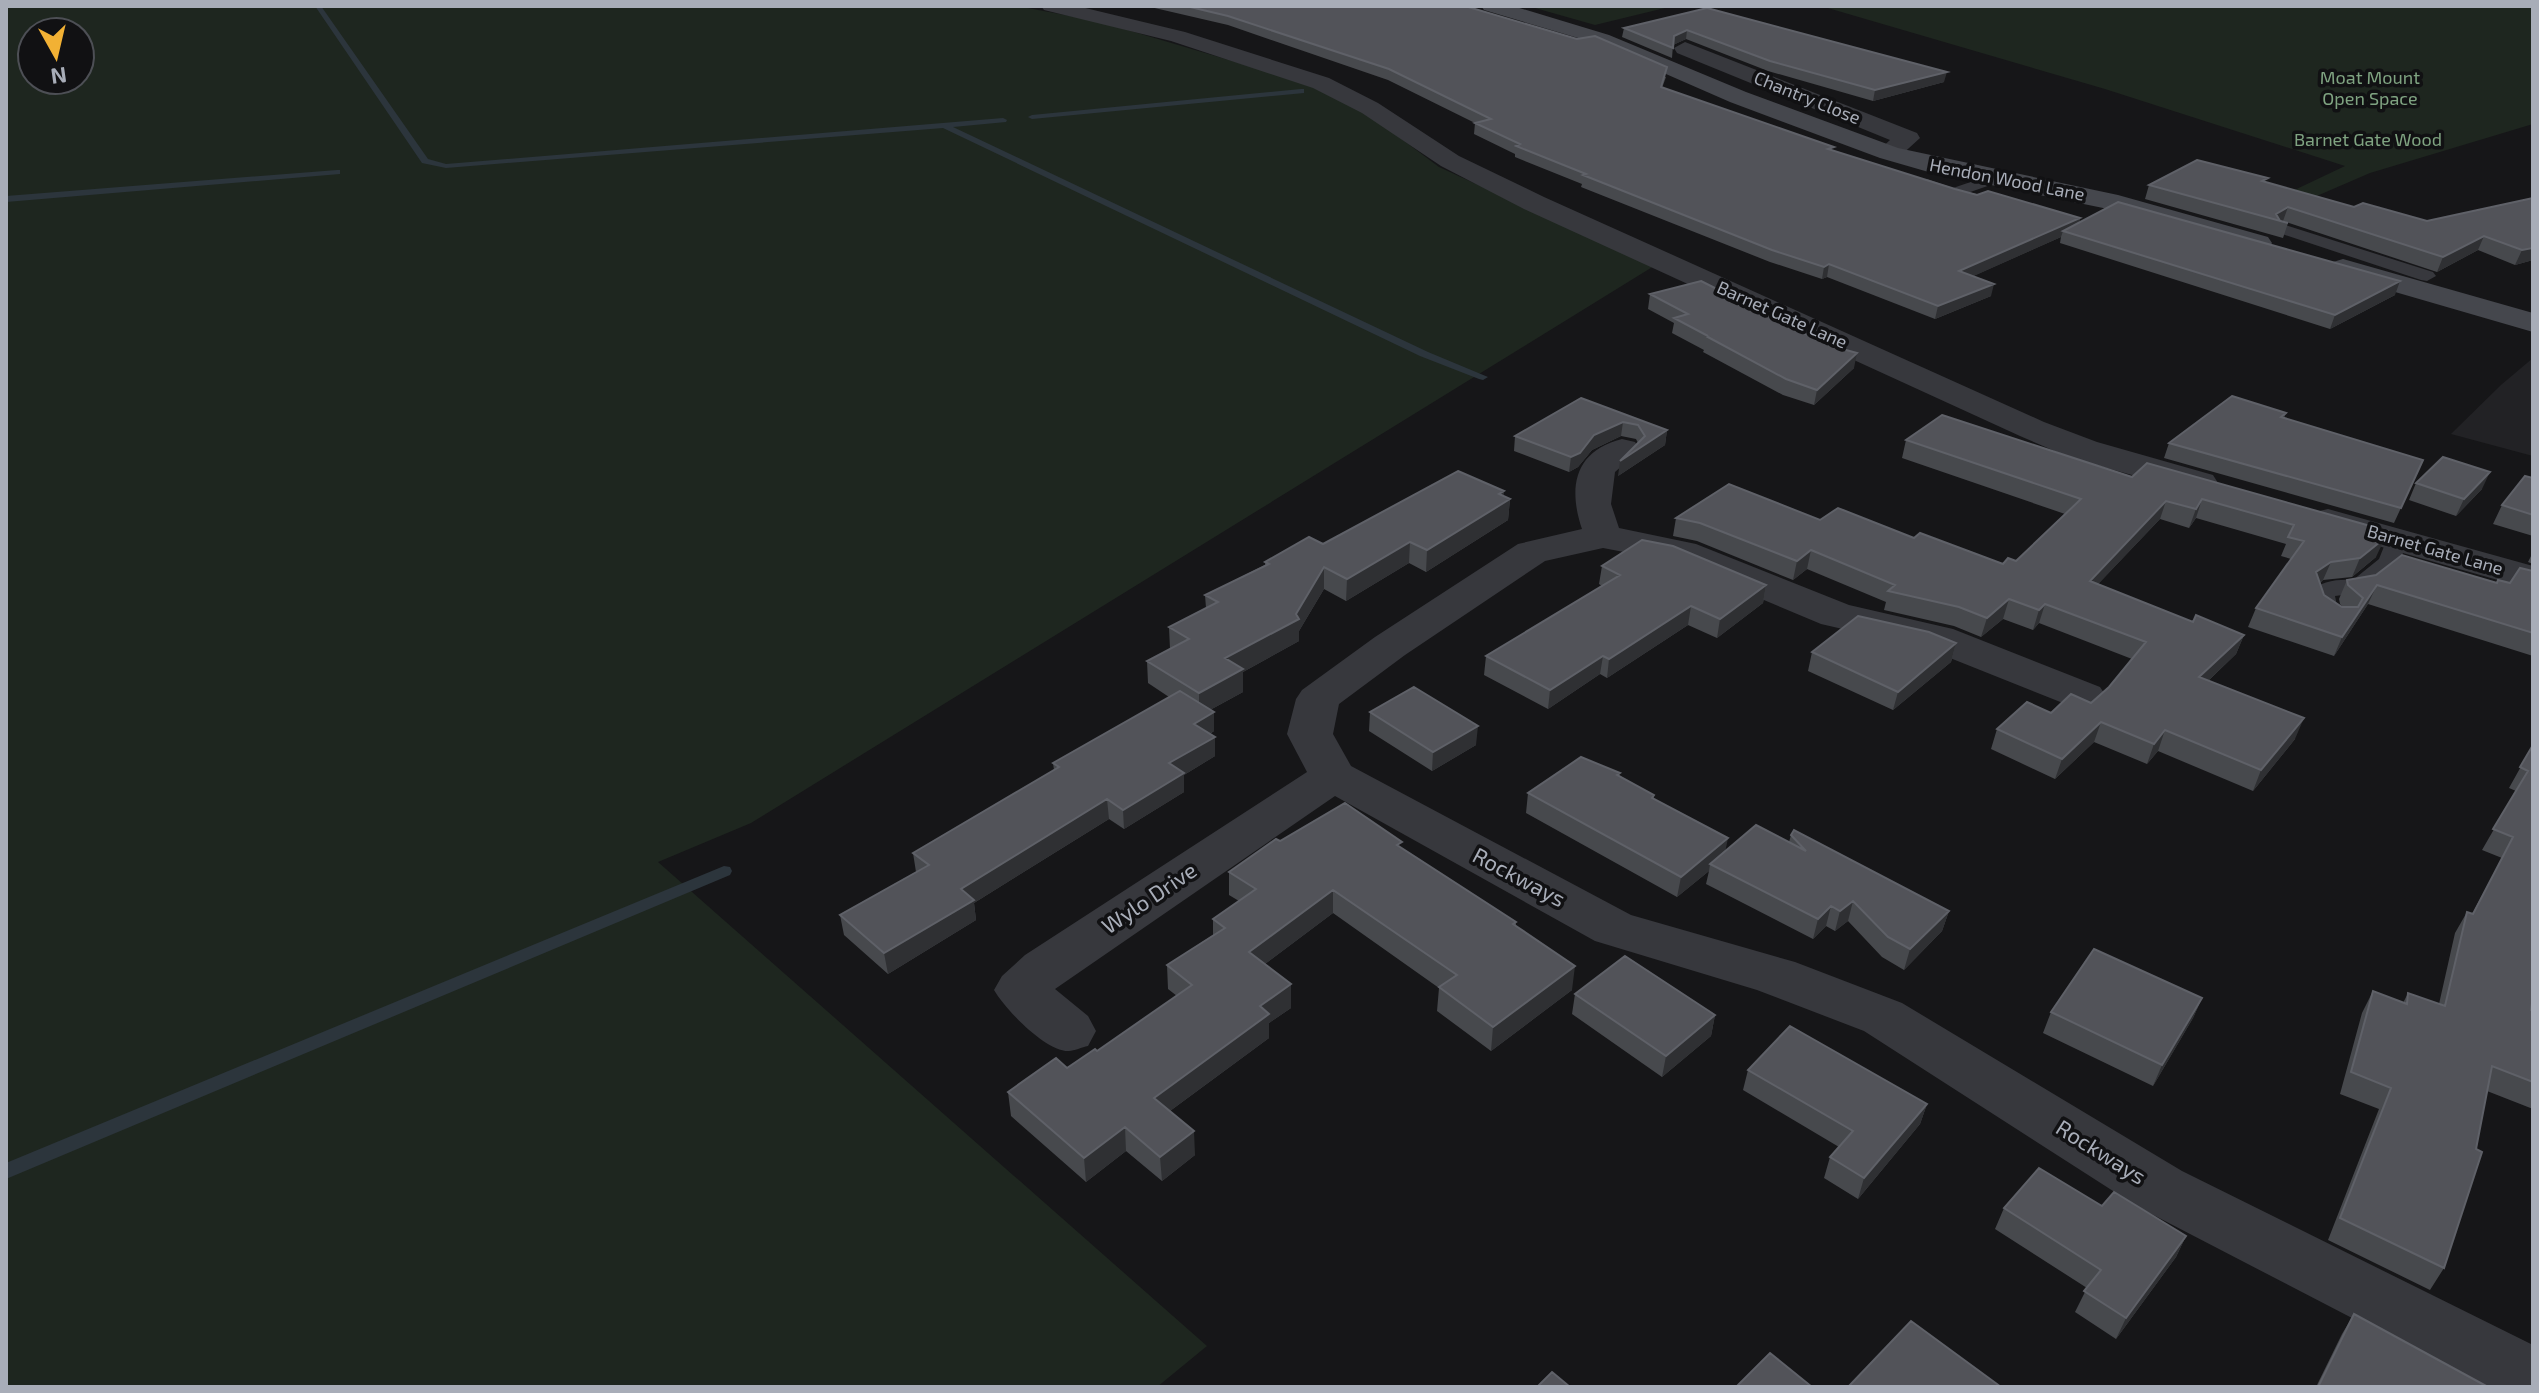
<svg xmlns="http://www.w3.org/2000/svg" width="2539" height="1393" viewBox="0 0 2539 1393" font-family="'Exo 2',sans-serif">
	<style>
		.built { fill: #222225 }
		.green { fill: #1e261f; fill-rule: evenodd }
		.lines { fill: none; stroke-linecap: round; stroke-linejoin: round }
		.stream { fill: #2c353c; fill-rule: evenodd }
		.service { fill: #37383d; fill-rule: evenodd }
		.minor { fill: #37383d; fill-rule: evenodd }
		.tertiary { fill: #37383d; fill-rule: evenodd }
		.secondary { fill: #45474d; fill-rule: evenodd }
		.wall { fill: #47494d }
		.shaded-wall { fill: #2f3033 }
		.building { fill: #525359; stroke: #5f6168; stroke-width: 2 }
		.labels { text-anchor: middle; stroke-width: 7; stroke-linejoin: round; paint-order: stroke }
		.far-park-label { font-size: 18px; fill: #7fa381; stroke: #111113 }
		.far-street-label { font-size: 18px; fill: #a8adb8; stroke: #111113 }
		.street-label { font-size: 22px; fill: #a8adb8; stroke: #111113 }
	</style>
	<rect width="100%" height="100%" fill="#161618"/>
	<path class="built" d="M2533 358V456L2451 434 2501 385Z"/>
	<path class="green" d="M6 6H1017L1097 21 1300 81 1360 108 1439 167 1654 266 751 823 658 862 1207 1346 1157 1387H6ZM32 32H80V80H32Z
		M1528 6H1673L1595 25Z
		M1821 6H2533V124L2370 173 2273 215 2254 209 2345 166 2105 89Z"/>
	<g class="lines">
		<path class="stream" d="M315 6H321L428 159 446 164 1003 118 1007 120 1006 122 953 127 1428 352 1488 377 1483 380 1479 379 1420 356 943 128 446 168 422 163Z
			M1301 89H1304V93L1032 119 1028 117 1032 115Z
			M337 170H340V174L6 202V196Z
			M724 866 730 867 732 871 730 875 6 1179V1163Z"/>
		<path class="service" d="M1997 173 2002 175V181L1953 198 1919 184 1927 179 1953 188Z
			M2282 224 2433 272 2436 276 2427 281 2421 280 2276 232 2274 229Z
			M2397 532 2405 534 2408 539 2398 567 2366 592 2335 596 2337 606 2352 618 2349 623C2326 629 2315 612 2310 593 2319 581 2338 579 2353 580L2379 559 2389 534Z"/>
		<path class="minor" d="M1685 42 1917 133 1920 138 1898 158H1880L1876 153 1890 140 1677 53 1674 48Z
			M1622 439 1635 442 1640 450 1615 472 1611 504 1619 528 1696 544 1849 605 1953 629 2100 687 2106 696 2100 705 2084 709 2068 705 1925 648 1821 624 1671 561 1603 548 1545 561 1405 655 1339 704 1333 734 1351 766 1631 915 1795 962 1902 1003 2182 1171 2533 1345V1387H2485L2138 1207 1864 1031 1757 990 1595 941 1335 796 1055 989 1088 1016 1096 1031 1088 1046C1082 1047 1074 1051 1069 1051 1046 1052 1005 1009 994 990L1002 976 1025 955 1307 772 1287 734 1296 699 1302 690 1375 637 1518 544 1582 529C1568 488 1574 451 1622 439Z"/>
		<path class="tertiary" d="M1041 6H1077L1185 32 1329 78 1378 103 1459 156 1544 197 2044 422 2097 442 2213 475 2218 483 2213 491 2200 494 2071 458 2020 436 1524 209 1441 166 1362 113 1313 88 1171 41 1044 10Z
			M2328 509 2533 566V590L2315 528 2309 520 2315 512Z"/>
		<path class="secondary" d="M1481 6H1513L1609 35 1746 92 1898 148 2118 195 2268 237 2272 243 2268 249 2258 251 2113 210 1932 173 1880 158 1730 102 1595 43 1484 10Z
			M2343 259 2533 313V332L2333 274 2328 268 2333 262Z"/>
	</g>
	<path class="wall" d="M1146 6H1465L1666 77 1662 88 1833 151 1955 189 2080 218 2079 223 2395 295 2330 329 2060 243 2061 237 1973 276 1991 296 1935 319 1827 277 1822 279 1770 262 1581 187 1582 184 1515 157V154L1474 134 1475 123 1388 80 1228 25Z
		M1707 8 1944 82 1873 101 1768 71 1686 39 1673 45 1672 58 1622 37 1624 28Z
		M2266 183 2354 207 2427 221 2533 198V260L2515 265 2478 250 2437 272 2283 221 2288 223 2283 238 2145 199 2149 185Z
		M1650 294 1854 368 1814 405 1783 395 1703 352 1704 350 1672 333 1674 323 1648 309Z
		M1581 398 1667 430 1665 445 1618 476 1638 443 1636 439 1621 436 1592 450 1578 467 1569 472 1514 451 1515 436Z
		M2286 413 2284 418 2423 460 2394 523 2164 458 2169 443Z
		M1906 440 2132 477 2147 463 2376 557 2352 577 2323 580 2320 583 2324 595 2342 607H2343L2340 604 2339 599 2347 580 2510 583 2533 571V656L2368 604 2334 656 2248 627 2256 608 2291 559 2281 556 2286 544 2196 518 2189 528 2160 519 2098 584 2193 622 2244 635 2236 654 2208 681 2295 739 2253 791 2158 751 2147 764 2094 742 2055 779 1991 749 1997 729 2051 713 2091 703 2109 687 2132 659 2039 623 2033 630 2003 619 1981 637 1954 626 1884 610 1886 602 1807 569 1793 580 1697 541 1673 536 1676 518 1820 520 1914 538 2003 564 2016 561 2065 514 1902 458Z
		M2533 478V536L2493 524 2502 505Z
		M2416 483 2482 489 2456 516 2409 500Z
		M1504 491 1503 496 1510 499 1508 520 1426 572 1409 563 1346 601 1324 589 1299 631V641L1243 672V692L1210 710 1214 731 1210 734 1215 756 1184 775V792L1124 829 1109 819 974 903 976 920 888 974 844 935 840 915 916 872 913 853 1054 770 1053 763 1169 697 1148 683 1147 661 1170 649 1169 627 1206 608 1205 595 1265 565V562Z
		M2533 552V564L2528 562Z
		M1602 566 1766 585 1763 603 1717 638 1688 625 1607 678 1600 674 1548 709 1484 675 1486 656 1602 586 1599 584Z
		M1956 643 1951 662 1893 710 1808 671 1812 652Z
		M1370 712 1476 745 1432 771 1369 731Z
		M2533 745 2531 1010 2533 1011V1109L2487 1091 2444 1268 2430 1290 2328 1240 2379 1109 2340 1094 2362 1013 2373 991 2403 1003 2408 993 2439 1004 2455 933 2467 912 2472 914 2502 858 2482 850 2516 791 2509 788Z
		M1620 773 1619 776 1654 795V799L1725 852 1789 842 1791 835 1949 911 1942 931 1904 970 1882 957 1848 921 1835 931 1826 926 1813 939 1706 884 1709 871 1677 897 1526 813 1528 793Z
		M1280 841 1402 848 1516 922V926L1572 990 1491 1051 1437 1011 1439 988 1333 913 1265 964 1291 1008 1269 1023V1038L1170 1111 1195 1155 1162 1181 1126 1151 1086 1182 1011 1116 1008 1092 1067 1068 1097 1051 1177 996 1168 989 1167 965 1213 935V919L1239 901 1229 895V872Z
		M1575 994 1715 1015 1711 1036 1662 1077 1572 1014Z
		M2202 998 2193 1018 2153 1086 2043 1033 2051 1012Z
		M1748 1070 1927 1104 1920 1124 1858 1199 1824 1178 1830 1157 1839 1147 1743 1090Z
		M2004 1208 2186 1236 2176 1257 2116 1339 2075 1312 2087 1288 1995 1229Z
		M2354 1314 2488 1387H2316L2342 1334Z"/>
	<path class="shaded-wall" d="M1687 30 1686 39 1673 45 1674 36Z
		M1947 72 1944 82 1873 101 1875 90Z
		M2288 207 2283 221 2274 219 2276 214Z
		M2080 218 2077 230 2063 231 2061 237 1956 284 1959 271Z
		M2484 236 2478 250 2437 272 2443 257Z
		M2533 248V260L2515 265 2522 250Z
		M1829 264 1827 277 1822 279 1824 267Z
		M2400 281 2395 295 2330 329 2335 315Z
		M1994 284 1991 296 1935 319 1938 306Z
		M1857 353 1854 368 1814 405 1817 390Z
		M1623 422 1621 436 1592 450 1578 467 1569 472 1571 457 1594 435Z
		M1667 430 1665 445 1618 476 1620 461Z
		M2490 472 2482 489 2456 516 2464 499Z
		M1504 491 1503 503 1510 499 1508 520 1426 572 1427 550Z
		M2202 499 2196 518 2189 528 2196 509Z
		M2166 501 2160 519 2083 600 2090 581Z
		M2385 538 2376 557 2352 577 2360 558Z
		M1410 542 1409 563 1346 601 1347 579Z
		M1811 550 1807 569 1793 580 1797 561Z
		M2331 562 2323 580 2308 591 2316 572Z
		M1324 567V589L1299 631V641L1243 672V692L1199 716V693L1225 658 1296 614Z
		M1766 585 1763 603 1717 638 1720 619Z
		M2377 585 2368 604 2334 656 2342 637Z
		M2009 599 2003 619 1981 637 1987 618Z
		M2045 604 2039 623 2033 630 2039 610Z
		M1691 606 1688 625 1607 678 1609 659Z
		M2244 635 2236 654 2191 697 2199 677Z
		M1956 643 1951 662 1893 710 1898 692Z
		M1603 656 1600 674 1548 709 1550 690Z
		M1214 712V731L1194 743V724Z
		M2304 718 2295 739 2253 791 2261 770Z
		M2101 722 2094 742 2055 779 2062 759Z
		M1478 726 1476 745 1432 771 1433 752Z
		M2165 730 2158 751 2147 764 2154 744Z
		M1215 737V756L1184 775V792L1124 829 1123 810 1169 763Z
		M1107 799 1109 819 974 903 976 920 888 974 884 953 961 889Z
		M1728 838 1724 858 1710 864 1709 871 1677 897 1681 877Z
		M1333 890V913L1249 976V952Z
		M1853 901 1848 921 1835 931 1840 911Z
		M1831 906 1826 926 1813 939 1818 919Z
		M1949 911 1942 931 1904 970 1910 949Z
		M1575 966 1572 990 1491 1051 1493 1027Z
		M1291 984V1008L1269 1023V1038L1155 1122 1154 1098 1260 1006Z
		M2202 998 2193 1018 2153 1086 2162 1065Z
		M1715 1015 1711 1036 1662 1077 1666 1056Z
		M1927 1104 1920 1124 1858 1199 1864 1178Z
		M1125 1127 1126 1151 1086 1182 1084 1158Z
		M1194 1131 1195 1155 1162 1181 1160 1157Z
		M2186 1236 2176 1257 2116 1339 2126 1318Z"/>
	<path class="building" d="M1186 6H1465L1577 39 1595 36 1667 67 1661 87 1834 147 1828 149 1955 189 1977 195 1988 191 2080 218 1959 271 1994 284 1938 306 1829 264 1824 267 1772 250 1583 175 1586 174 1516 146 1520 144 1475 123 1491 119 1389 69 1228 16Z
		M1707 8 1947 72 1875 90 1770 61 1687 30 1674 36 1673 48 1624 28Z
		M2197 160 2268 178 2262 181 2354 207 2363 203 2427 221 2533 198V248L2522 250 2484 236 2443 257 2288 207 2276 214 2280 221 2288 223 2149 185Z
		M2118 202 2400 281 2335 315 2063 231Z
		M1701 281 1828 345 1857 353 1817 390 1786 379 1706 336H1708L1674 318 1688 314 1650 294Z
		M2232 396 2286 413 2281 417 2423 460 2401 508 2169 443Z
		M1581 398 1667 430 1620 461 1645 436 1638 425 1623 422 1594 435 1580 453 1571 457 1515 436Z
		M1942 415 2132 477 2147 463 2388 531 2385 538 2360 558 2331 562 2316 572 2324 595 2342 607H2358L2363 598 2348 585 2347 580 2376 575 2402 555 2497 583 2498 580 2510 583 2520 568 2533 571V633L2377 585 2342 637 2256 608 2304 541 2288 537 2294 525 2202 499 2196 509 2166 501 2090 581 2193 622 2196 615 2244 635 2199 677 2304 718 2261 770 2165 730 2154 744 2101 722 2062 759 1997 729 2027 702 2051 713 2071 694 2091 703 2109 687 2146 642 2045 604 2039 610 2009 599 1987 618 1959 607 1888 591 1895 585 1811 550 1797 561 1700 523 1676 518 1729 484 1820 520 1838 508 1914 538 1920 533 2003 564 2008 558 2016 561 2081 499 1906 440Z
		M2443 457 2490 472 2464 499 2416 483Z
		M1458 471 1504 491 1499 494 1510 499 1427 550 1410 542 1347 579 1324 567 1296 614 1299 619 1225 658 1243 669 1199 693 1147 661 1189 639 1169 627 1218 602 1205 595 1269 564 1265 562 1309 537 1323 544Z
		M2525 476 2533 478V515L2502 505Z
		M1642 540 1673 546 1766 585 1720 619 1691 606 1609 659 1603 656 1550 690 1486 656 1620 575 1602 566Z
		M1858 616 1929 632 1956 643 1898 692 1812 652Z
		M1414 687 1478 726 1433 752 1370 712Z
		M1180 691 1214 712 1194 724 1215 737 1169 763 1184 773 1123 810 1107 799 961 889 974 900 884 953 840 915 929 865 913 853 1059 767 1053 763Z
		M2533 745V996L2531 1010 2533 1011V1082L2492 1066 2476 1149 2482 1152 2444 1268 2340 1218 2391 1088 2351 1072 2373 991 2407 1004 2408 993 2445 1006 2467 912 2473 914 2513 837 2493 829 2528 771 2520 767Z
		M1581 757 1620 773 1617 775 1654 795 1652 798 1728 838 1681 877 1528 793Z
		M1345 803 1402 842 1397 845 1516 922 1513 924 1575 966 1493 1027 1439 987 1457 975 1333 890 1249 952 1291 984 1260 1006 1269 1014 1154 1098 1194 1131 1160 1157 1125 1127 1084 1158 1008 1092 1056 1058 1067 1068 1095 1049 1097 1051 1192 985 1167 965 1225 928 1213 919 1256 889 1229 872 1276 839 1280 841Z
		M1756 825 1806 851 1791 835 1794 830 1949 911 1910 949 1888 937 1853 901 1840 911 1831 906 1818 919 1710 864Z
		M2094 949 2202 998 2162 1065 2051 1012Z
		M1625 956 1715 1015 1666 1056 1575 994Z
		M1790 1026 1927 1104 1864 1178 1830 1157 1853 1131 1748 1070Z
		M2039 1168 2102 1206 2114 1192 2186 1236 2126 1318 2084 1291 2101 1270 2004 1208Z
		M2354 1314 2488 1387H2318Z
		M1911 1321 2001 1387H1848Z
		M1770 1353 1812 1387H1740L1738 1385Z
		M1552 1372 1570 1387H1537Z"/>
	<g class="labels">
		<g class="far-park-label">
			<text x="2370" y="84">Moat Mount<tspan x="2370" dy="21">Open Space</tspan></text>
			<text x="2368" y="146">Barnet Gate Wood</text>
		</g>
		<g class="far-street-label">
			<text transform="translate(1807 98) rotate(22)" y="6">Chantry Close</text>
			<text transform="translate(2007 180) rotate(11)" y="6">Hendon Wood Lane</text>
			<text transform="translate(1782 315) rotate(24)" y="6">Barnet Gate Lane</text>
			<text transform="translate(2435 550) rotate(16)" y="6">Barnet Gate Lane</text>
		</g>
		<g class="street-label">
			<text transform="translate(1519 877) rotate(28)" y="8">Rockways</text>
			<text transform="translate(1149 898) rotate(-34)" y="8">Wylo Drive</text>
			<text transform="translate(2101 1152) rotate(32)" y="8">Rockways</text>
		</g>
	</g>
	<rect width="2539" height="1393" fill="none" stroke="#a8adb8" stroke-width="16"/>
	<g transform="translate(56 56) rotate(172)"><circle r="38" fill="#111113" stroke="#4d4f55" stroke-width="2"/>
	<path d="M0-6L14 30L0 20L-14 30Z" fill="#f2b134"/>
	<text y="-12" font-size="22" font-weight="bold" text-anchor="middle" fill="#a8adb8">N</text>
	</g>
</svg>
